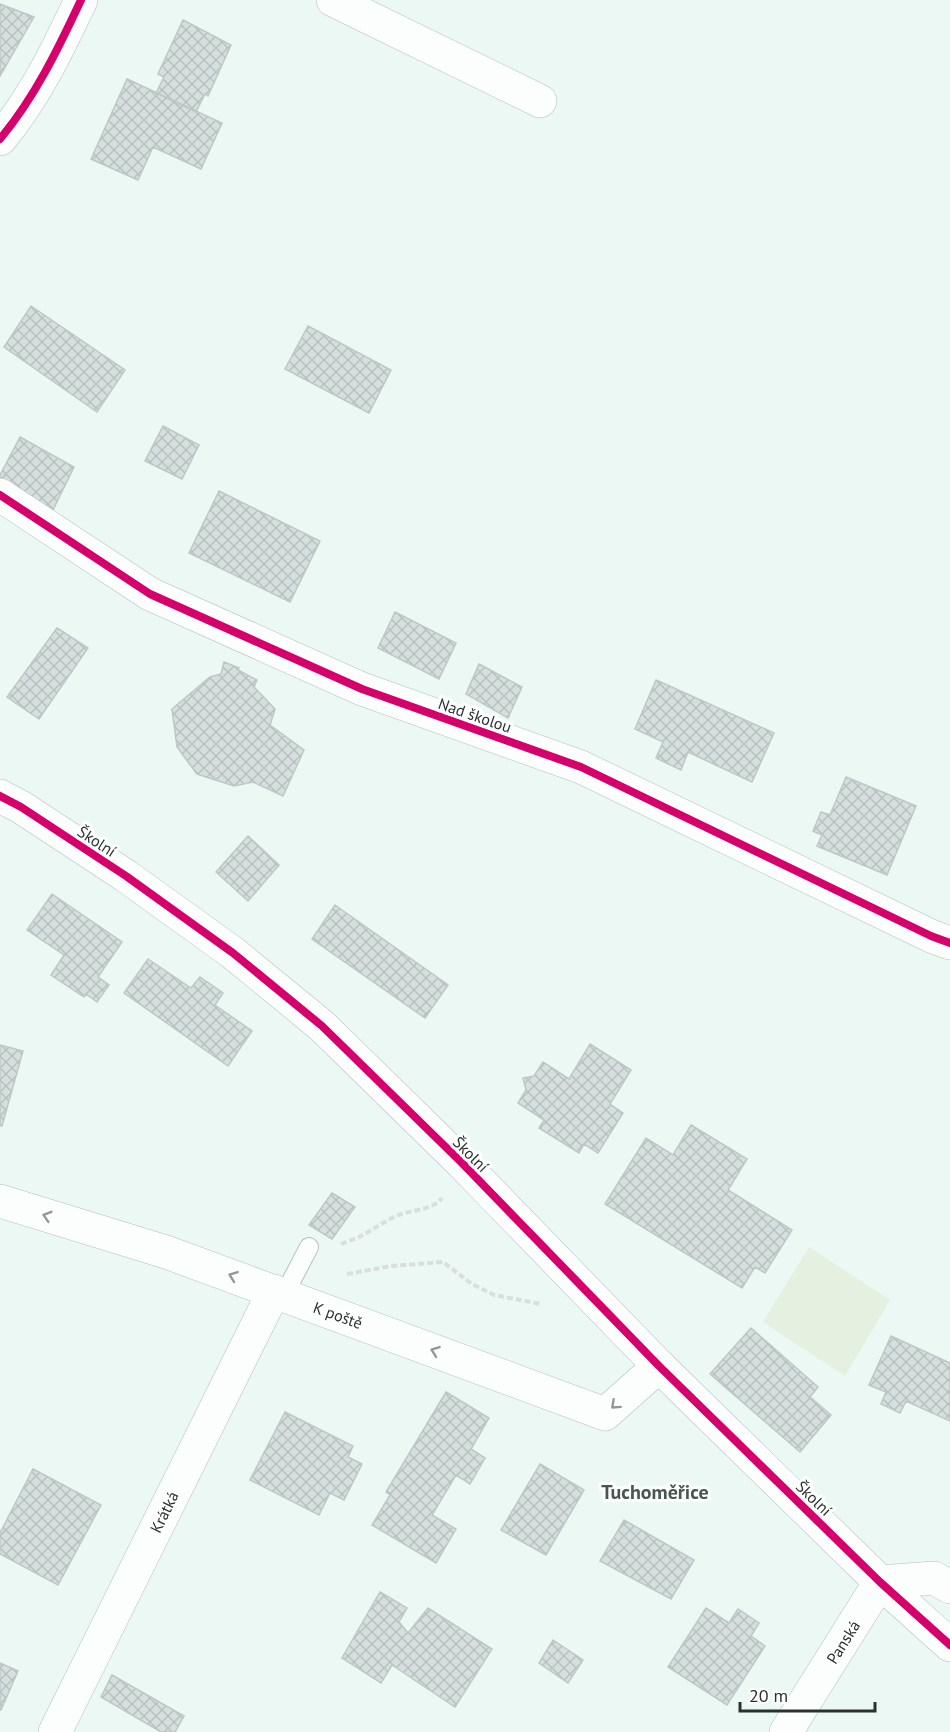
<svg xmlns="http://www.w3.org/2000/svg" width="950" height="1732" viewBox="0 0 950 1732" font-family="'PT Sans',sans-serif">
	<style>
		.grass { fill: #e4f1e1 }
		.building { fill: url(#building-cross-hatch); stroke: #bdc8c6; stroke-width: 1.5 }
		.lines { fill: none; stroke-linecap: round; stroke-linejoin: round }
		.service-casing { stroke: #b5bfbc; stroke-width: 20 }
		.minor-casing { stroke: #b5bfbc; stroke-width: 34 }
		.tertiary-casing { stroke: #b5bfbc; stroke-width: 34 }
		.path { stroke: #dadedd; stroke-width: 4; stroke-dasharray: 6 3; stroke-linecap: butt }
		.service { stroke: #fcfefd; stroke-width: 18 }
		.minor { stroke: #fcfefd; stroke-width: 33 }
		.tertiary { stroke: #fcfefd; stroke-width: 33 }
		.cycleway-casing { stroke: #fff; stroke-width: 11 }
		.cycleway { stroke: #d6006c; stroke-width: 8 }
		.oneway { stroke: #939896 }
		.labels { text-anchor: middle; stroke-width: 6; stroke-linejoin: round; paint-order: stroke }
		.street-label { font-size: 16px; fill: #2a3230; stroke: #fff }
		.quarter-label { font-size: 20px; font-weight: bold; fill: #445751; stroke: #fff }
	</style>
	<defs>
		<pattern id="building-cross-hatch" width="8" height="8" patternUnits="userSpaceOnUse" patternTransform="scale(1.5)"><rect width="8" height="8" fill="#d5e0de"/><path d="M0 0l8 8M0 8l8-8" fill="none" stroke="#b7c1bf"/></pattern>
	</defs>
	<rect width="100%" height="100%" fill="#ebf8f4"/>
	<path class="grass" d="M809 1247 890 1300 845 1376 763 1322Z"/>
	<path class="building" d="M0 4 34 17 0 76Z
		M183 20 231 45 208 96 205 94 196 112 156 93 164 77 158 74Z
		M127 79 222 123 201 169 153 147 138 180 91 159Z
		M31 306 125 370 97 412 4 347Z
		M308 326 391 370 369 413 285 369Z
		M163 426 199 445 182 479 145 461Z
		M20 437 74 467 53 510 0 482V475Z
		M219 491 320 541 290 602 189 553Z
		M395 612 456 643 439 679 378 648Z
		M57 628 88 648 39 719 7 697Z
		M224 662 239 668 238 670 257 680 254 687 275 709 270 725 304 750 283 796 253 782 234 786 197 774 177 747 172 709 210 677 221 674Z
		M479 664 522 687 508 718 466 694Z
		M656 680 774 733 752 782 688 752 681 770 656 758 663 742 635 729Z
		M846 777 916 806 887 875 817 846 822 835 813 831 821 812 830 815Z
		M248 836 279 865 248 901 216 872Z
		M52 894 122 942 98 977 109 985 97 1002 86 994 84 997 51 975 64 955 27 930Z
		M335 905 448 985 425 1018 312 939Z
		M148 959 191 988 200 977 223 993 215 1005 252 1031 228 1066 124 993Z
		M590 1044 631 1070 610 1104 623 1113 598 1153 584 1144 579 1153 539 1128 544 1120 518 1103 526 1090 523 1078 534 1076 543 1062 569 1079Z
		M0 1045 23 1051 2 1126H0Z
		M691 1125 747 1159 728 1190 792 1230 765 1273 755 1267 742 1288 605 1204 646 1138 673 1155Z
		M332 1193 355 1207 332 1239 309 1225Z
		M751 1328 818 1387 810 1397 831 1415 800 1452 710 1374Z
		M891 1336 950 1363V1421L906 1401 900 1413 881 1404 886 1392 869 1385Z
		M446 1392 489 1418 471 1449 485 1458 470 1484 456 1475 432 1515 456 1529 436 1563 372 1525 390 1495 386 1492Z
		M285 1412 353 1446 348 1457 362 1464 344 1500 330 1493 319 1515 250 1480Z
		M540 1464 584 1490 546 1555 501 1530Z
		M33 1469 101 1505 58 1585 0 1554V1533Z
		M624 1520 694 1560 671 1599 600 1561Z
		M380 1592 407 1608 399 1622 408 1633 428 1608 492 1649 455 1707 392 1665 381 1683 342 1658Z
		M706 1608 729 1623 738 1609 759 1623 751 1636 765 1646 727 1705 668 1667Z
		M553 1640 583 1660 568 1683 539 1663Z
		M0 1663 18 1671 1 1710H0Z
		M112 1675 184 1716 175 1732H161L101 1697Z"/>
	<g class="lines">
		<g class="service-casing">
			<path id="service" d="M284 1295 309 1247"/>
		</g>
		<g class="minor-casing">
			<path id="minor" d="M333 0 540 101
				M0 495 150 594 362 689 581 767 931 936 950 943
				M0 1201 166 1252 605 1414 659 1366
				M55 1732 274 1291
				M786 1732 880 1582 934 1578 950 1587"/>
		</g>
		<g class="tertiary-casing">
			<path id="tertiary" d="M0 139C35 97 58 49 81 0
				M0 796 21 807 126 876 233 953 322 1026 462 1163 659 1366 880 1582 950 1645"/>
		</g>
		<path class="path" d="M341 1244C348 1241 356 1239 363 1235 376 1228 388 1218 402 1214 416 1209 432 1210 442 1198
			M347 1274 391 1266 443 1262 472 1284 494 1295 541 1304"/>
		<use href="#service" class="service"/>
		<use href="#minor" class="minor"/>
		<use href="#tertiary" class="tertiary"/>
		<g class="cycleway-casing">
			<path id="cycleway" d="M0 139C35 97 58 49 81 0
				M0 495 150 594 362 689 581 767 931 936 950 943
				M0 796 21 807 126 876 233 953 322 1026 462 1163 659 1366 880 1582 950 1645"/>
		</g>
		<use href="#cycleway" class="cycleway"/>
	</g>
	<defs><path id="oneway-chevron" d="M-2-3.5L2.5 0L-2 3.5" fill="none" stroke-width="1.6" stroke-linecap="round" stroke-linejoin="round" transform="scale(1.5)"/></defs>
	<g class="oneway">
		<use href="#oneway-chevron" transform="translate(47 1216) rotate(-163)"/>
		<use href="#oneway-chevron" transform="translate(233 1276) rotate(-160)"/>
		<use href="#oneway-chevron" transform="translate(435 1351) rotate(-160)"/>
		<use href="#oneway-chevron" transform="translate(615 1405) rotate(138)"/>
	</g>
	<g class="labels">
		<g class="street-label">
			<text transform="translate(475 715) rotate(19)" y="6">Nad školou</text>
			<text transform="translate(97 841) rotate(33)" y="6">Školní</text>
			<text transform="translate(471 1154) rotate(45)" y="6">Školní</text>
			<text transform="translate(338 1315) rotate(20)" y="6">K poště</text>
			<text transform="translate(814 1498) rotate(44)" y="6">Školní</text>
			<text transform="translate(164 1512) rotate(-64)" y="6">Krátká</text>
			<text transform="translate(843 1642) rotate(-58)" y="6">Panská</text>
		</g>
		<g class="quarter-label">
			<text x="655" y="1499">Tuchoměřice</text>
		</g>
	</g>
	<path d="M740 1702v9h135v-9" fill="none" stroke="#2a3230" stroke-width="3"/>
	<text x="749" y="1702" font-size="18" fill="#2a3230" stroke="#ffffff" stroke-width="4.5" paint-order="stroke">20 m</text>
</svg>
